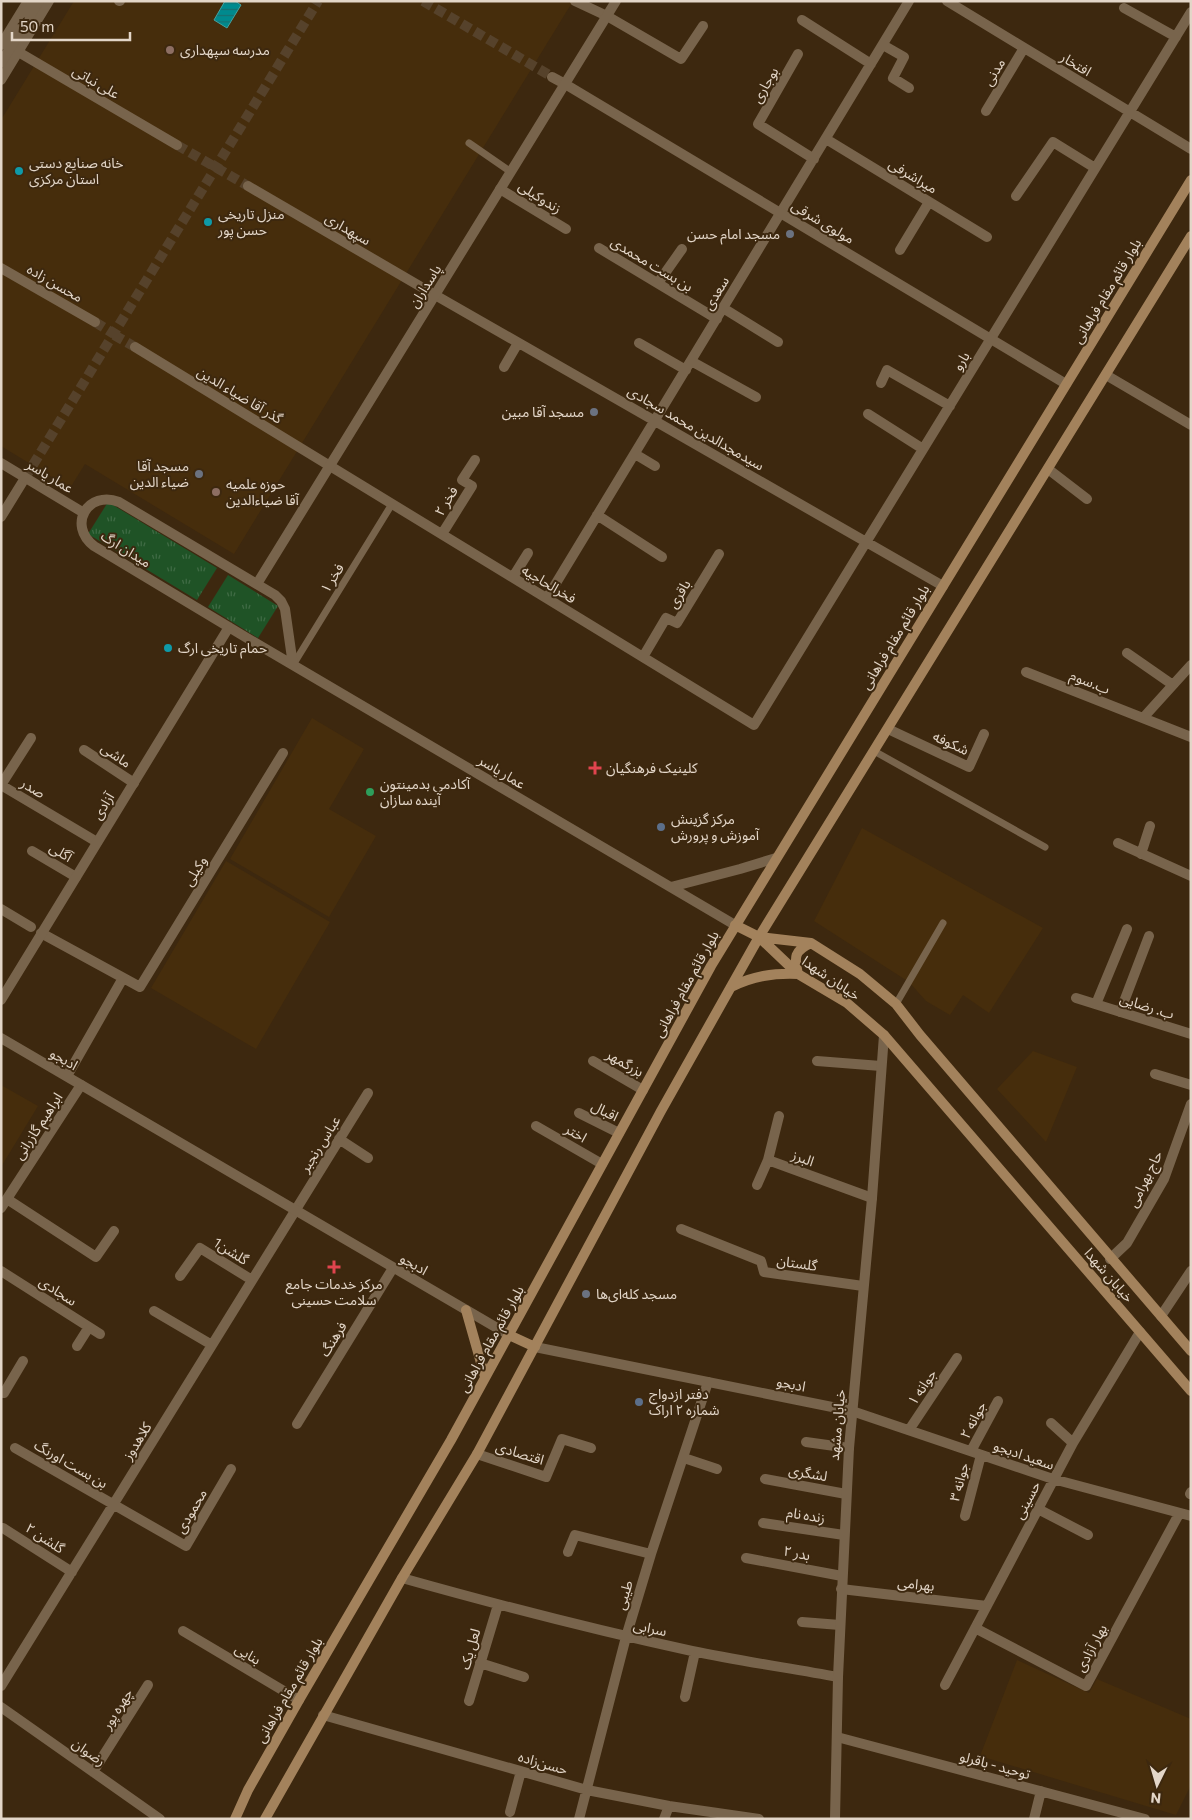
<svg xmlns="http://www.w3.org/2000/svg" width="1192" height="1820" viewBox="0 0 1192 1820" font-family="Commissioner,'Noto Sans Arabic',sans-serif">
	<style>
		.built { fill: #462d0c }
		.grass { fill: url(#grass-tufts) }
		.water { fill: url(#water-rules); stroke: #44a19f }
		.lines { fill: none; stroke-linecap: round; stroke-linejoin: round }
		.pedestrian-tunnel { stroke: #56422b; stroke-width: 10; stroke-dasharray: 10 5; stroke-linecap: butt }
		.service { stroke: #78644c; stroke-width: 7 }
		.pedestrian { stroke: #78644c; stroke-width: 10 }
		.minor { stroke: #78644c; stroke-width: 10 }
		.tertiary { stroke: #78644c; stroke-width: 10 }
		.secondary { stroke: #a3825c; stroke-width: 10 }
		.education-dot { fill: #8d6e63; stroke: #3d280f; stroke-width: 2 }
		.culture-dot { fill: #0f9aa8; stroke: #3d280f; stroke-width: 2 }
		.worship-dot { fill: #6b7280; stroke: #3d280f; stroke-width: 2 }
		.health-dot { fill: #e0444e; stroke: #3d280f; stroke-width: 2 }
		.leisure-dot { fill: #2e9e5b; stroke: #3d280f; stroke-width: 2 }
		.service-dot { fill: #5c6f8a; stroke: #3d280f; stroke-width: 2 }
		.labels { text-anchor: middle; stroke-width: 4; stroke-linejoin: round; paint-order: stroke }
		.poi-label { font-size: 14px; fill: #e3d6c8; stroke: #3d280f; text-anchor: start }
		.street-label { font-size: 14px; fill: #e3d6c8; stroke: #3d280f }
	</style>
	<defs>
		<pattern id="grass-tufts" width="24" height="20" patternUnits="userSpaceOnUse" patternTransform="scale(1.25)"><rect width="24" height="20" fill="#1f5326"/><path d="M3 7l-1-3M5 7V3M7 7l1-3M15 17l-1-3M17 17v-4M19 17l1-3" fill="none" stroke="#3f6b44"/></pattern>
		<pattern id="water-rules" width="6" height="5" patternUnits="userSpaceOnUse" patternTransform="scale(1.25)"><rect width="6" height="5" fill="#008a8e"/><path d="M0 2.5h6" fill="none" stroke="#187071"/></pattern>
	</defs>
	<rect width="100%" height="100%" fill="#3d280f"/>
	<path class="built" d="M74 1H573L234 554 85 464 70 488 1 446V120Z
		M312 718 364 749 329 809 376 836 329 917 230 859Z
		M862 828 1043 928 989 1013 963 995 950 1015 926 1001 909 982 814 921Z
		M226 861 330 922 256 1049 151 988Z
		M1033 1051 1077 1067 1046 1142 997 1089Z
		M1 1085 38 1106 1 1167Z
		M1017 1660 1089 1693 1097 1679 1191 1719V1785L1176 1815 980 1756Z"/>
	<path class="grass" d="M108 502 217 568 197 600 88 534Z
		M228 575 278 606 258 638 208 607Z"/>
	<path class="water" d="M225 1H235L241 5 227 28 214 20Z"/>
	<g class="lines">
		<path class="pedestrian-tunnel" d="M423 1 549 75
			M177 145 248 186
			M95 322 114 334
			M114 335 135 347
			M25 478 318 1"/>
		<path class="service" d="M469 143 511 172
			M293 665 392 504
			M874 751 1045 847
			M896 1004 943 923"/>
		<path class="pedestrian" d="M3 43 177 145
			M552 77 565 84
			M1 80 49 1
			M248 186 435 295
			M1 268 95 322
			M135 347 330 466"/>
		<path class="minor" d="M119 1H120
			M575 1 607 16 681 59 703 26
			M947 1 1191 149
			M1124 8 1176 37
			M802 20 871 64
			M883 45 904 57 893 78 909 88
			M798 54 758 124 814 159
			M986 111 1024 48
			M826 139 987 237
			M500 189 566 229
			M1016 196 1053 142 1095 168
			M599 248 717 319
			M900 250 929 202
			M658 283 682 249
			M435 295 943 586
			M723 308 778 342
			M639 343 686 370
			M691 361 756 397
			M504 367 518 343
			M881 383 887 370 950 406
			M868 414 923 449
			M635 454 655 466
			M330 466 754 725 1191 12
			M1048 469 1087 499
			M597 515 662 557
			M1 517 25 478
			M442 534 472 486 462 480 475 460
			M513 577 528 553
			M547 598 909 1
			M1127 653 1173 685
			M643 657 666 618 677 623 719 554
			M1026 672 1191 737
			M1143 718 1191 665
			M888 729 969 767 984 734
			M31 738 1 785 97 842
			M84 750 134 783
			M1118 843 1191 876
			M32 851 76 877
			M1141 854 1150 826
			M1 909 31 927
			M41 933 140 987 283 753
			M1076 998 1191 1034
			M1096 1004 1127 929
			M1120 1012 1149 936
			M593 1061 643 1090
			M817 1061 881 1066
			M1155 1074 1191 1085
			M67 1076 123 978
			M579 1113 619 1133
			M779 1116 768 1160 872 1198
			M536 1126 602 1164
			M339 1139 368 1158
			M757 1185 768 1160
			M7 1199 96 1257 114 1231
			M1 1208 81 1085
			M681 1229 761 1261 764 1272 863 1286
			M1110 1259 1127 1243 1164 1179 1191 1104
			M1 1271 100 1334
			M180 1276 200 1248 252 1280
			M154 1311 212 1345
			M1161 1316 1191 1271
			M77 1346 89 1327
			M1 1391 4 1393 23 1361
			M852 1411 1053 1479 1191 1516
			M1051 1423 1073 1443
			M297 1424 393 1268
			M909 1430 957 1358
			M806 1442 849 1448
			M15 1448 186 1546 231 1469
			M971 1451 998 1401
			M477 1454 546 1477 562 1439 591 1448
			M684 1458 717 1469
			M765 1479 846 1494
			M1190 1494 1191 1492
			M1038 1509 1088 1535
			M965 1516 981 1455
			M763 1523 844 1535
			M3 1528 72 1572
			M568 1552 575 1535 651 1554
			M746 1558 842 1576
			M402 1578C498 1605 595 1630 692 1651 740 1661 789 1668 838 1677
			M841 1589 987 1606
			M802 1622 840 1625
			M975 1628 1086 1686 1179 1514
			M183 1631 299 1700
			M480 1663 524 1677
			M945 1685 1073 1443 1140 1332
			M1 1686 368 1093
			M685 1697 695 1652
			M469 1701 498 1605
			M1 1707 160 1819
			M323 1715 587 1790 669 1806 759 1819
			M837 1737 1145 1819
			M93 1772 148 1685
			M510 1812 521 1771
			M579 1819 626 1637 651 1554 708 1382
			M664 1819 669 1806
			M1034 1819 1041 1791"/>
		<path class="tertiary" d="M1 45 28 1
			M1 63 39 1
			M565 84 1066 384
			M1106 375 1191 425
			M1 463 84 513
			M257 584 616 1
			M293 665 285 609 281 601 275 595 119 502C88 490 67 525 94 546L247 638 735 925
			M671 887 740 869 776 858
			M1 1000 229 627
			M1 1038 509 1335
			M535 1347 852 1411
			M835 1819 838 1677 849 1448 872 1198 884 1035"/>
		<path class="secondary" d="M735 925 759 937 798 974 847 1003 884 1035 1191 1391
			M759 937 811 943 860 974 896 1004 920 1035 1191 1351
			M731 987C753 976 773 973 798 974 794 957 794 951 811 943
			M466 1310 485 1377
			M509 1335 535 1347
			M235 1819 248 1790 299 1700 451 1440 711 966 1191 180
			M265 1819 402 1578 477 1454 661 1111 759 937 1191 236"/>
	</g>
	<g class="education-dot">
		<circle cx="170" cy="50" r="5"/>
		<circle cx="216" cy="492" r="5"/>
	</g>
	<g class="culture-dot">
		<circle cx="19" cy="171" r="5"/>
		<circle cx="208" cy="222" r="5"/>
		<circle cx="168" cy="648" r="5"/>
	</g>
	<g class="worship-dot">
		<circle cx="790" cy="234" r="5"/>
		<circle cx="594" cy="412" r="5"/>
		<circle cx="199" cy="474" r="5"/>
		<circle cx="586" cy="1294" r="5"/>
	</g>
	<g class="health-dot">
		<path d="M592.5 760.5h5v5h5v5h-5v5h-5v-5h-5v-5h5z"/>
		<path d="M331.5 1259.5h5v5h5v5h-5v5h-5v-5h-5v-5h5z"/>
	</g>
	<circle class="leisure-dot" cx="370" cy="792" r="5"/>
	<g class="service-dot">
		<circle cx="661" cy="827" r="5"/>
		<circle cx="639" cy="1402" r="5"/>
	</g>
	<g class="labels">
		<g class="poi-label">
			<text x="180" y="55">مدرسه سپهداری</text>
			<text x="29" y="168">خانه صنایع دستی<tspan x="29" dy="16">استان مرکزی</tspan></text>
			<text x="218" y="219">منزل تاریخی<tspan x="218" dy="16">حسن پور</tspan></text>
			<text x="780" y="239" text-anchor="end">مسجد امام حسن</text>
			<text x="584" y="417" text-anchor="end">مسجد آقا مبین</text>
			<text x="189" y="471" text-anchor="end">مسجد آقا<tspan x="189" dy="16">ضیاء الدین</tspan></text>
			<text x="226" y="489">حوزه علمیه<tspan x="226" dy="16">آقا ضیاءالدین</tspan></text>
			<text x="178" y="653">حمام تاریخی ارگ</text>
			<text x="606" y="773">کلینیک فرهنگیان</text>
			<text x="380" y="789">آکادمی بدمینتون<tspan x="380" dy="16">آینده سازان</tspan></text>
			<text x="671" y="824">مرکز گزینش<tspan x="671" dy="16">آموزش و پرورش</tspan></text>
			<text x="334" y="1289" text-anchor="middle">مرکز خدمات جامع<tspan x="334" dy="16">سلامت حسینی</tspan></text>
			<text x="596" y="1299">مسجد کله‌ای‌ها</text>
			<text x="649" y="1399">دفتر ازدواج<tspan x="649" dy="16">شماره ۲ اراک</tspan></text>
		</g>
		<g class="street-label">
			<text transform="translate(1076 64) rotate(31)" y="5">افتخار</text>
			<text transform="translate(994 72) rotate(-59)" y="5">مدنی</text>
			<text transform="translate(96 82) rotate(30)" y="5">علی نباتی</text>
			<text transform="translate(765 85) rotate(-60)" y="5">بوجاری</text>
			<text transform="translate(913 176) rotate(31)" y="5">میراشرفی</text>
			<text transform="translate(540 197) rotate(32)" y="5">زندوکیلی</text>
			<text transform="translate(823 222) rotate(31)" y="5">مولوی شرقی</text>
			<text transform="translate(348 229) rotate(30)" y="5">سپهداری</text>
			<text transform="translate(652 264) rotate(31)" y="5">بن بست محمدی</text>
			<text transform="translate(55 283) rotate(30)" y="5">محسن زاده</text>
			<text transform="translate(425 286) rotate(-58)" y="5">پاسداران</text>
			<text transform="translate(1107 291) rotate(-59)" y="5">بلوار قائم مقام فراهانی</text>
			<text transform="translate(716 293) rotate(-59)" y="5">سعدی</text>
			<text transform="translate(961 361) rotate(-58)" y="5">بارو</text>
			<text transform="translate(240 395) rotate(31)" y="5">گذر آقا ضیاء الدین</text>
			<text transform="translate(696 428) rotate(30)" y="5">سیدمجدالدین محمد سجادی</text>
			<text transform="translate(50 476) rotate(31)" y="5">عمار یاسر</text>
			<text transform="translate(446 501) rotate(-59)" y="5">فخر ۲</text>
			<text transform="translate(126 549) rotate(32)" y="5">میدان ارگ</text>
			<text transform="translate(332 578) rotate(-58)" y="5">فخر ۱</text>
			<text transform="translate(549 584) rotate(31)" y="5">فخرالحاجیه</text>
			<text transform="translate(679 594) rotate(-59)" y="5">باقری</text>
			<text transform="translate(895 637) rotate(-59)" y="5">بلوار قائم مقام فراهانی</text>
			<text transform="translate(1090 682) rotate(22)" y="5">ب.سوم</text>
			<text transform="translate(951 743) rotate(25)" y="5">شکوفه</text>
			<text transform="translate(116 755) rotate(34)" y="5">ماشی</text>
			<text transform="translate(502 772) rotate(31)" y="5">عمار یاسر</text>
			<text transform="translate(33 788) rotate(31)" y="5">صدر</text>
			<text transform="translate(103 806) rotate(-58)" y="5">آزادی</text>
			<text transform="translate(61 852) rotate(31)" y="5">آگلی</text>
			<text transform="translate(195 871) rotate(-59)" y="5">وکیلی</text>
			<text transform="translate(831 978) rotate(34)" y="5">خیابان شهدا</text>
			<text transform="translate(686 984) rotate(-61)" y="5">بلوار قائم مقام فراهانی</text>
			<text transform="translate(1147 1006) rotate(17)" y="5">ب. رضایی</text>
			<text transform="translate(64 1059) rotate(30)" y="5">ادبجو</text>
			<text transform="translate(625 1063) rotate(30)" y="5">بزرگمهر</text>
			<text transform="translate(605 1111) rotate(27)" y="5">اقبال</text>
			<text transform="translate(38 1126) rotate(-57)" y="5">ابراهیم گازرانی</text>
			<text transform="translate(576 1133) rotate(30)" y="5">اختر</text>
			<text transform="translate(320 1144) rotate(-58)" y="5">عباس رنجبر</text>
			<text transform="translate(803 1158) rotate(20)" y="5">البرز</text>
			<text transform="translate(1145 1179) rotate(-64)" y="5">حاج بهرامی</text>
			<text transform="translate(231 1251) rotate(32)" y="5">گلشن1</text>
			<text transform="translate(797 1263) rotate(8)" y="5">گلستان</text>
			<text transform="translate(414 1264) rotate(30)" y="5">ادبجو</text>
			<text transform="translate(1109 1275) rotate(49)" y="5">خیابان شهدا</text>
			<text transform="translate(58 1291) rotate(33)" y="5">سجادی</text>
			<text transform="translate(333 1339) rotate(-58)" y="5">فرهنگ</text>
			<text transform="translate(491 1339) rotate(-61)" y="5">بلوار قائم مقام فراهانی</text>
			<text transform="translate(791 1384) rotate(11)" y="5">ادبجو</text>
			<text transform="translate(922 1387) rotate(-56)" y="5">جوانه ۱</text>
			<text transform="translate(973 1420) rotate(-62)" y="5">جوانه ۲</text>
			<text transform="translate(837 1425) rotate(-85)" y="5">خیابان مشهد</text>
			<text transform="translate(137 1441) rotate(-58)" y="5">کلاهدوز</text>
			<text transform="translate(520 1453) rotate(17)" y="5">اقتصادی</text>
			<text transform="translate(1024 1455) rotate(19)" y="5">سعید ادبجو</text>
			<text transform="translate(71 1464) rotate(30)" y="5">بن بست اورنگ</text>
			<text transform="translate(808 1473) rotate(10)" y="5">لشگری</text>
			<text transform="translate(959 1482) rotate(-75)" y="5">جوانه ۳</text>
			<text transform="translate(1027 1500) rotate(-62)" y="5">حسینی</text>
			<text transform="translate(191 1511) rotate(-60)" y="5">محمودی</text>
			<text transform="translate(806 1515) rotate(9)" y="5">زنده نام</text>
			<text transform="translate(45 1538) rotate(33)" y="5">گلشن ۲</text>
			<text transform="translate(797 1553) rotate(11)" y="5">بدر ۲</text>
			<text transform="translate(916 1584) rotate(6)" y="5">بهرامی</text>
			<text transform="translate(624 1595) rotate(-73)" y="5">طیبی</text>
			<text transform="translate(650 1628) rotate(12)" y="5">سرابی</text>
			<text transform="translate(1091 1648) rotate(-62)" y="5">بهار آزادی</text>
			<text transform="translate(470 1649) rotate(-74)" y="5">لعل یک</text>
			<text transform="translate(248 1654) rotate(31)" y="5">بنایی</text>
			<text transform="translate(289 1690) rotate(-60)" y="5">بلوار قائم مقام فراهانی</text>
			<text transform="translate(117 1709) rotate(-58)" y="5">چهره پور</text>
			<text transform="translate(89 1752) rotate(35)" y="5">رضوان</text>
			<text transform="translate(543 1763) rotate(16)" y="5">حسن‌زاده</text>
			<text transform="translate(995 1765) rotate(15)" y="5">توحید - باقرلو</text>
		</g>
	</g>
	<rect width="1192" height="1820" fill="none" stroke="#e3d6c8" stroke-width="5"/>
	<g transform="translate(1157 1785) rotate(185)" stroke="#3d280f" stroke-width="4" paint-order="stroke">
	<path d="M0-4L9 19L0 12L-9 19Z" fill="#e3d6c8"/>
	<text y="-8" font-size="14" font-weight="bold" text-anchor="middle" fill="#e3d6c8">N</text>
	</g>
	<path d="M12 32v8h118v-8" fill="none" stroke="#e3d6c8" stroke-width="2.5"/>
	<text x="20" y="32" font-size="15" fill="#e3d6c8" stroke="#3d280f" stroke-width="4" paint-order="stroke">50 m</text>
</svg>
